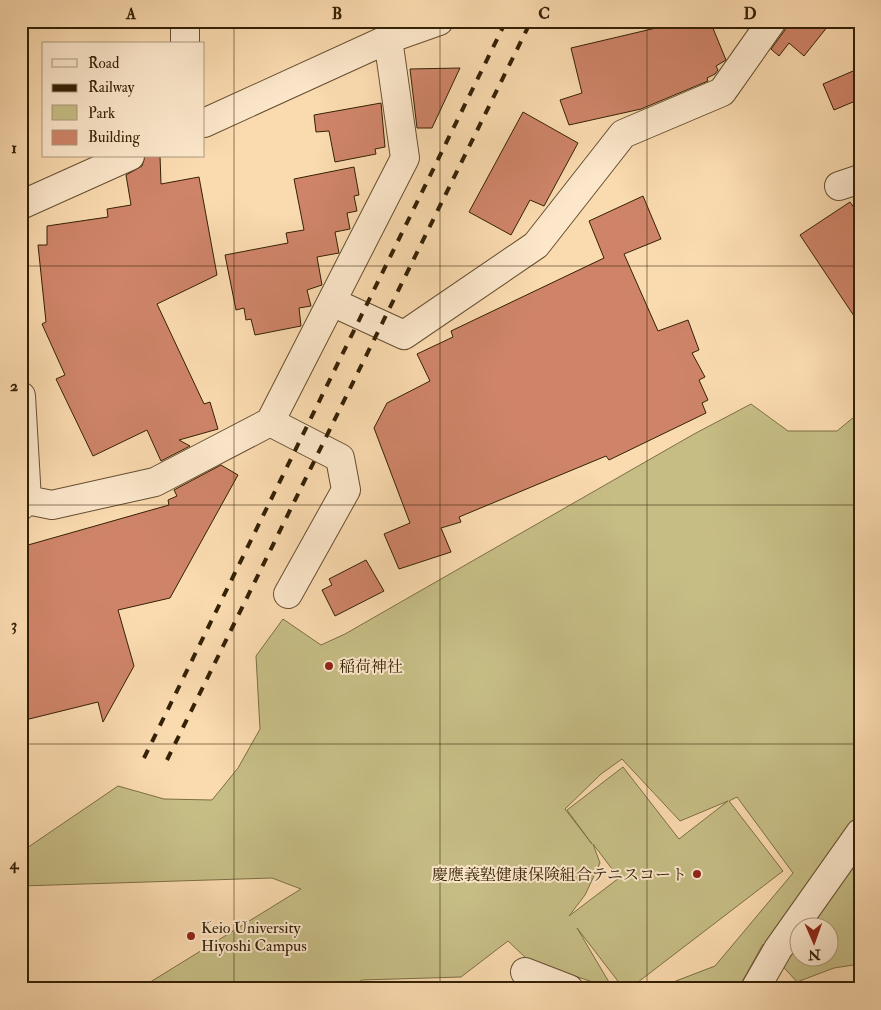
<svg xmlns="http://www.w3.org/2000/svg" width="881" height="1010" viewBox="0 0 881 1010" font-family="'IM FELL Double Pica','Noto Serif JP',serif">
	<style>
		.green { fill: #c6bd85; stroke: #7d6f45; fill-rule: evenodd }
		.building { fill: #cf8469; stroke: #342105 }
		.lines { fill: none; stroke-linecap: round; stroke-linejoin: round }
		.minor-casing { stroke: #664f30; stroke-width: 30 }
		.minor { stroke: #fce7cb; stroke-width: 28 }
		.rail { stroke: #342105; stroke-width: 4; stroke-dasharray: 9 9; stroke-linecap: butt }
		.grid { fill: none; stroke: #342105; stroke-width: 1; stroke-opacity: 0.55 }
		.poi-dot { fill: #8f2418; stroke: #fce7cb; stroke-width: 2 }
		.labels { text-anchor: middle; stroke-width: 4; stroke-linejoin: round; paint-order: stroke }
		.poi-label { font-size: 16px; fill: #342105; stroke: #fce7cb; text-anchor: start }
		.neatline { fill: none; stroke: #342105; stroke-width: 2 }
		.grid-label { font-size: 16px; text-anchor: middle; font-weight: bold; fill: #342105 }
	</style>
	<rect width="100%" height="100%" fill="#fadaaf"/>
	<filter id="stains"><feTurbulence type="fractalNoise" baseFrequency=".004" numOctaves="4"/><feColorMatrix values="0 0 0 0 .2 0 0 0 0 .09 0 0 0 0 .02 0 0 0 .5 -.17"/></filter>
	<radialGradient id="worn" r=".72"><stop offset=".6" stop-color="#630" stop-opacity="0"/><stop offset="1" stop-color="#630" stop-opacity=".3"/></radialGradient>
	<path class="green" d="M751 404 788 431H837L860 412V964L834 968 797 982 763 944 738 989H655L715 966 793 873 737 797 729 801 783 871 629 989H624L577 928 613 989 528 960 508 941 461 977 362 980 348 989H139L301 889 272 878 21 886V852L118 786 164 799 212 800 238 768 260 729 256 656 283 619 321 645 345 634 694 434ZM622 759 680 821 728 801 679 839 623 767 567 810 592 844 565 809 601 774ZM593 844 619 878 569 916 585 895 600 863ZM798 928H828V958H798Z"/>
	<path class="building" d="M672 21H710L726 60 716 66 718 70 715 74 707 78 708 81 641 109 569 125 560 100 582 93 571 48 656 28Z
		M737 21H753L747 29Z
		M787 21H832L804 56 789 43 779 56 771 49 785 30Z
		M460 68 432 128H417L410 69Z
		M860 68V99L834 110 823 84Z
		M381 103 385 147 375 149 376 154 335 162 329 131 316 132 314 115Z
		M523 112 578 143 544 206 530 200 511 235 469 212Z
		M145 156H160L161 184 199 177 217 275 157 304 204 404 210 402 218 429 179 440 190 446 161 461 147 430 93 456 56 379 65 375 42 324 46 322 38 245H47V226L108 217 107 209 131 205 126 175 142 166Z
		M354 167 359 195 354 196 357 211 347 213 350 229 335 232 339 253 317 257 322 285 307 290 311 306 299 308 301 326 255 335 251 319 246 320 244 308 236 310 225 255 288 243 286 233 304 230 294 179Z
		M643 196 661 239 624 254 658 331 688 320 699 350 692 353 705 377 699 380 708 400 702 403 706 413 609 460 606 456 459 517 461 522 441 528 451 552 399 569 384 534 410 523 374 428 387 403 430 381 417 354 453 337 451 331 604 258 589 221Z
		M850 202 860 216V325L800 235Z
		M221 465 238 475 170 598 118 610 134 666 103 722 98 702 21 721V547L169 505 168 500 177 496 174 490Z
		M366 560 384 591 335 616 322 590 332 585 329 579Z"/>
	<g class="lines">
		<g class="minor-casing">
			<path id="minor" d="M185 21V44
				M204 123 388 39 439 21
				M839 186 860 179
				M21 205 130 156
				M332 302 404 335 536 245 623 134 722 92 772 21
				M21 396 27 500
				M270 422 340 458 346 490 288 594
				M21 506 27 500 52 505 155 482 270 422 405 158 388 39
				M525 972 569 989
				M755 989 778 949 860 833"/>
		</g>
		<use href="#minor" class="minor"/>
		<path class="rail" d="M144 758 506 21
			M167 760 531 21"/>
	</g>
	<path class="grid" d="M234 21V989M440 21V989M647 21V989M21 266H860M21 505H860M21 744H860"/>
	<g class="poi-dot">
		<circle cx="329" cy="666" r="5"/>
		<circle cx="697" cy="874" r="5"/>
		<circle cx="191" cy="936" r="5"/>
	</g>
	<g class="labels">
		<g class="poi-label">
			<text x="339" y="672">稲荷神社</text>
			<text x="687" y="880" text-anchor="end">慶應義塾健康保険組合テニスコート</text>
			<text x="201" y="933">Keio University<tspan x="201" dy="18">Hiyoshi Campus</tspan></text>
		</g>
	</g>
	<rect width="881" height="1010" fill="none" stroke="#fadaaf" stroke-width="55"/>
	<rect x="42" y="42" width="162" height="115" fill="#fce7cb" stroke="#ac987c"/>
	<rect x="52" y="59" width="25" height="8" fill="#fce7cb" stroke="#ac987c"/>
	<text x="88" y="68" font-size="15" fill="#342105">Road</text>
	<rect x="52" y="84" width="25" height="8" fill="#342105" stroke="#ac987c"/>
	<text x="88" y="92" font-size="15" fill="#342105">Railway</text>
	<rect x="52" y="105" width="25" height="15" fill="#c6bd85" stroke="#ac987c"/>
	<text x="88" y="118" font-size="15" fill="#342105">Park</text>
	<rect x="52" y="130" width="25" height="15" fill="#cf8469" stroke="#ac987c"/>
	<text x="88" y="142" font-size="15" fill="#342105">Building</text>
	<g transform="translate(814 942) rotate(178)"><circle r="24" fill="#fce7cb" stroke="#ac987c"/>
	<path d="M0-4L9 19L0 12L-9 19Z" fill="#8f2418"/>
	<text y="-8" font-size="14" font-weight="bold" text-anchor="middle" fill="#342105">N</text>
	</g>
	<rect x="28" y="28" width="826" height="954" class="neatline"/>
	<g class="grid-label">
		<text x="131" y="19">A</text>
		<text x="337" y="19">B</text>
		<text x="544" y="19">C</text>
		<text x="750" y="19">D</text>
		<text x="14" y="153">1</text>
		<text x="14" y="391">2</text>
		<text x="14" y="630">3</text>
		<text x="14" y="869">4</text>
	</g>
	<rect width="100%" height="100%" filter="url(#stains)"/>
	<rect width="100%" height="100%" fill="url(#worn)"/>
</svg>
